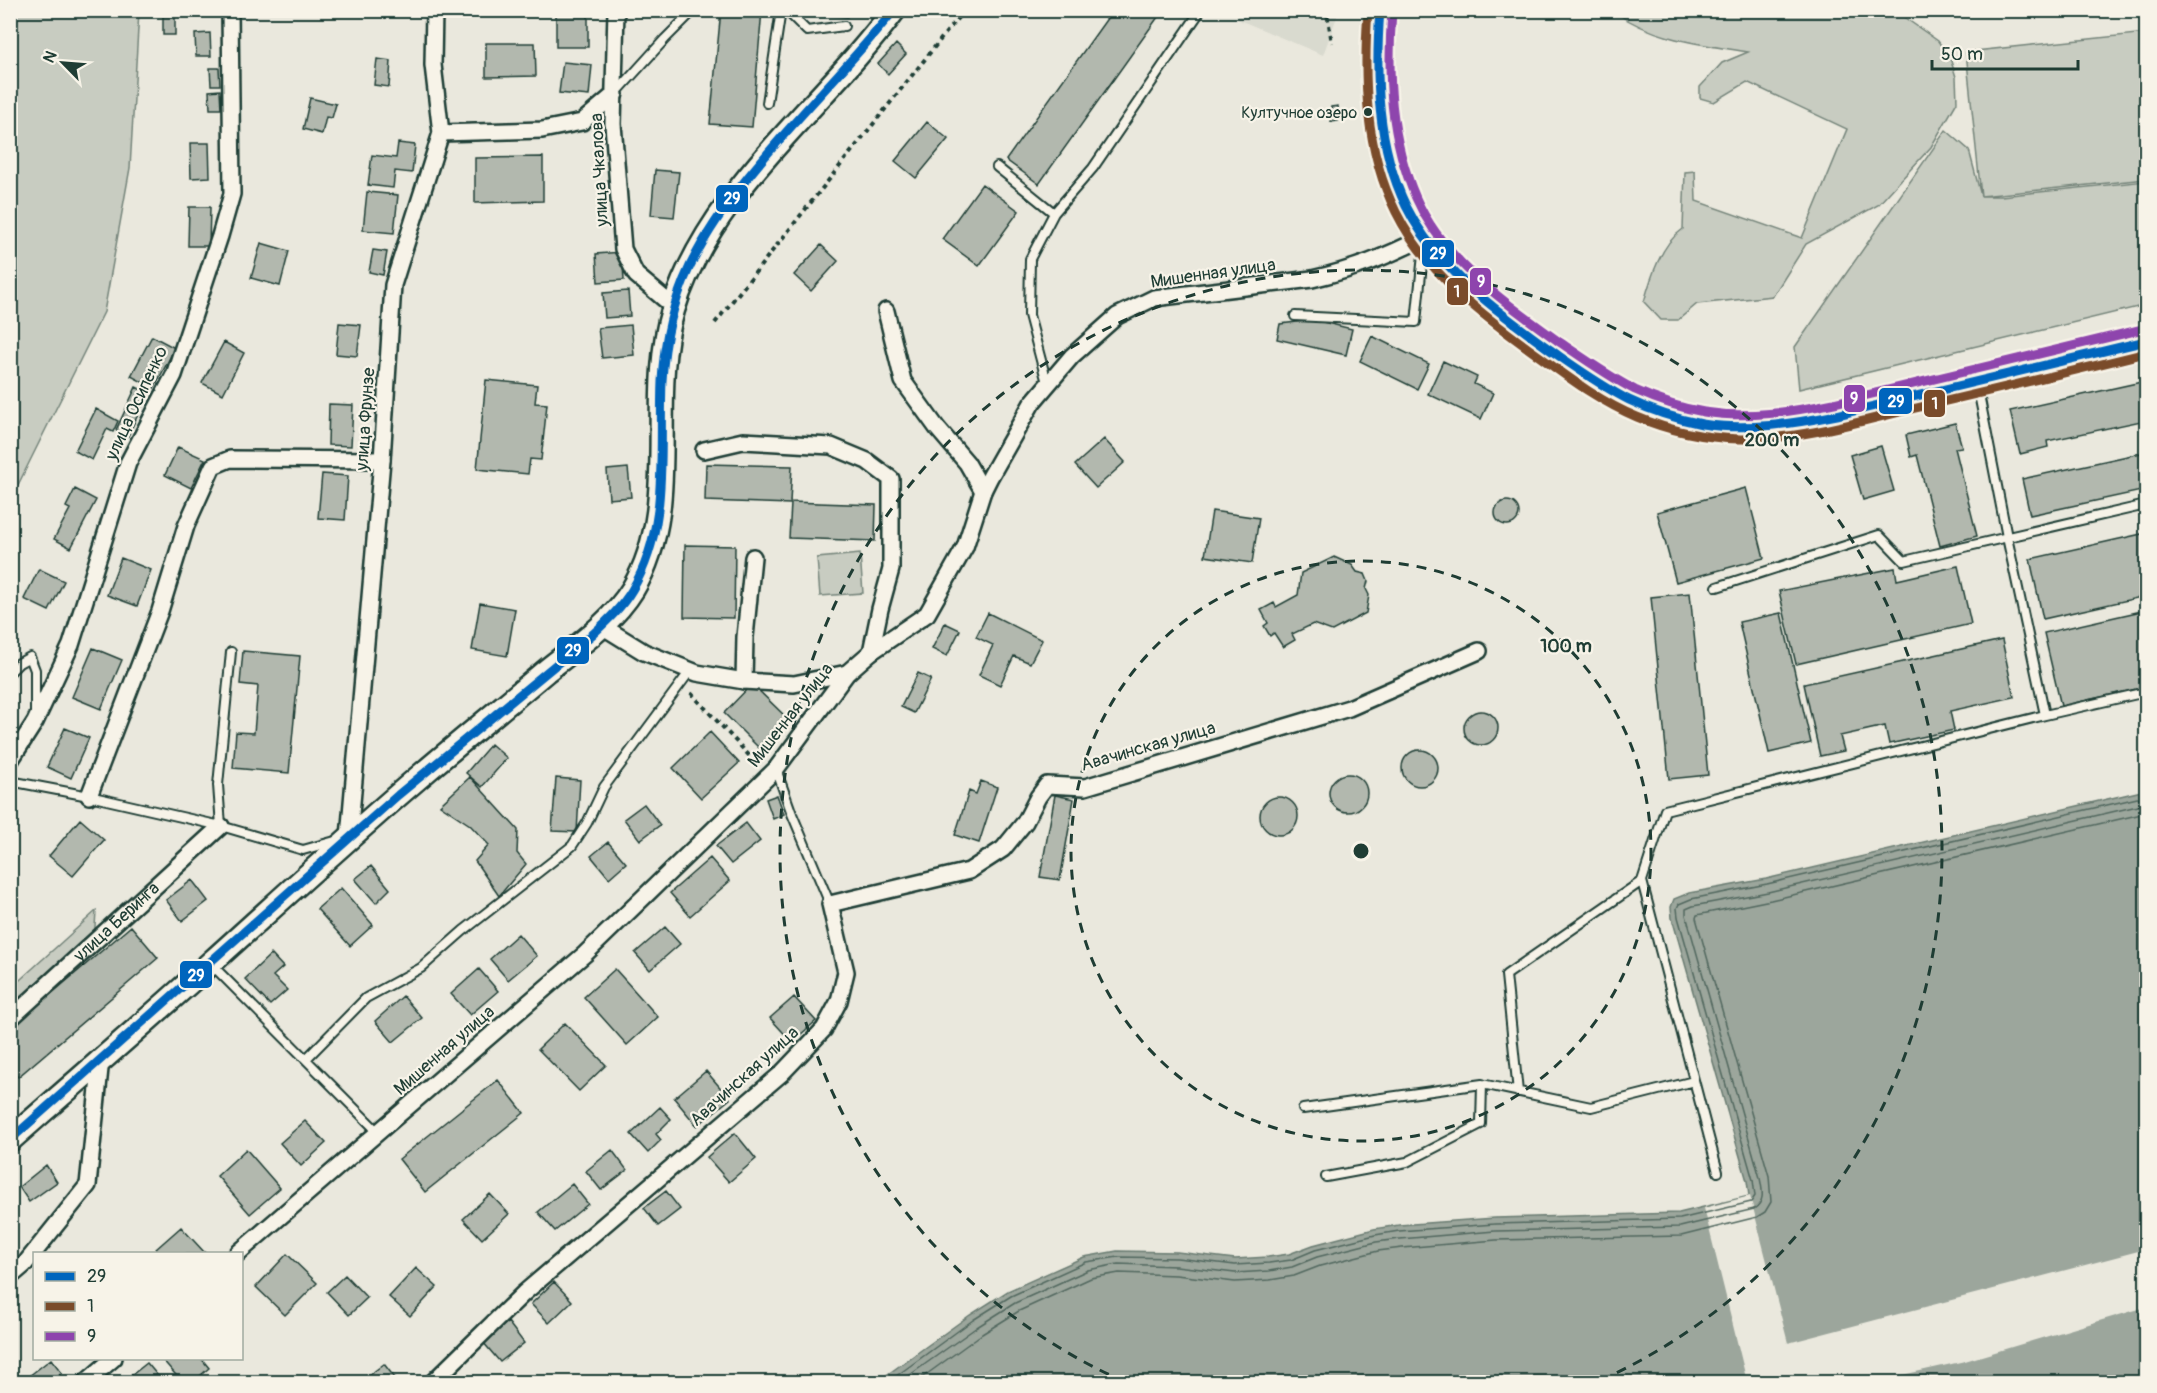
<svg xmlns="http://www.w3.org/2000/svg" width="2157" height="1393" viewBox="0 0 2157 1393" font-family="Pangolin,sans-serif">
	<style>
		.built { fill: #d9dacf }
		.green { fill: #c8ccc1; stroke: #74847a; stroke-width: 1.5 }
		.water { fill: #9ca69c; stroke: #6a7c72; stroke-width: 1.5 }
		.pier { fill: #eae8dd }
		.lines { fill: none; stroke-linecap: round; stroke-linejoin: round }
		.shore { stroke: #51675e; stroke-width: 1.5 }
		.building { fill: #b2b8ae; stroke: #1f3d34; stroke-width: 1.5 }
		.service-casing { stroke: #1f3d34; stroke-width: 12 }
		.minor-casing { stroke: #1f3d34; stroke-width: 20 }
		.secondary-casing { stroke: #1f3d34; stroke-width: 27 }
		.path { stroke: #1f3d34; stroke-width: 4; stroke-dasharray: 4.5 4.5; stroke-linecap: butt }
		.service { stroke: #f7f3e8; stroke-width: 8 }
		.minor { stroke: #f7f3e8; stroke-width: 15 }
		.secondary { stroke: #f7f3e8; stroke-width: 22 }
		.bus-1-casing { stroke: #f7f3e8; stroke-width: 14 }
		.bus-2-casing { stroke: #f7f3e8; stroke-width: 14 }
		.bus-3-casing { stroke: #f7f3e8; stroke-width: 14 }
		.bus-1 { stroke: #0065bd; stroke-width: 9 }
		.bus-2 { stroke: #7a4b2a; stroke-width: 9 }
		.bus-3 { stroke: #8e44ad; stroke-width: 9 }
		.ring { fill: none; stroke: #1f3d34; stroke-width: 3; stroke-dasharray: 10 8 }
		.bus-dot { fill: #1f3d34; stroke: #f7f3e8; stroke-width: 2 }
		.labels { text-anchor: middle; stroke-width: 4.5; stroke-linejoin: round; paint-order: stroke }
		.bus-label { font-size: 16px; fill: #1f3d34; stroke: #f7f3e8; text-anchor: end }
		.street-label { font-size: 18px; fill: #1f3d34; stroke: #f7f3e8 }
		.centre { fill: #1f3d34; stroke: #f7f3e8; stroke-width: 3 }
		.ring-label { font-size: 18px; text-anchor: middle; font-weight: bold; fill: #1f3d34; stroke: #f7f3e8; stroke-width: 4.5; stroke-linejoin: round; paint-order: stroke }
		.line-badge { stroke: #f7f3e8; stroke-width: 2 }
		.badge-label { font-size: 16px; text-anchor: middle; font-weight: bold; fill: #fff }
	</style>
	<rect width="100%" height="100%" fill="#eae8dd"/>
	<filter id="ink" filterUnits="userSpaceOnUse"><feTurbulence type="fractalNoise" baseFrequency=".0167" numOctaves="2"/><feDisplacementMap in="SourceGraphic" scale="12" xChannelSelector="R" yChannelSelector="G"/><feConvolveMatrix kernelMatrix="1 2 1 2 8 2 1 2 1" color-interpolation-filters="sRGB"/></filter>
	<g filter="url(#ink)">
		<path class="built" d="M1241 11H1339L1323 55 1237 19Z"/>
		<path class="green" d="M11 10 139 11 130 168 104 312 11 499Z
			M1613 11H1895L1938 41 1950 58 1956 77 1957 102 1931 147 1878 205 1806 244 1773 296 1697 304 1678 320H1661L1644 302C1651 277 1661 244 1683 229L1685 172 1695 171 1696 201 1802 238 1847 129 1747 82 1714 102 1700 98V87L1722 63 1748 52C1698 44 1655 40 1613 11Z
			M2146 33V179L1981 196H2001L2146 181V305L1799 389 1795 347 1946 130 1969 150 1981 196 1966 52Z
			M860 554 863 593 820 596 817 558Z
			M96 911 94 942 11 1018V988Z"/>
		<path class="water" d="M2146 790V1382H877L970 1315 1008 1291 1084 1257 1117 1251 1177 1252 1235 1259 1268 1257 1289 1254 1313 1245 1374 1229 1399 1225 1495 1218 1679 1213 1749 1196 1747 1181 1672 918 1671 907 1674 899 1689 893 1766 879Z"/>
		<path class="pier" d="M1750 1196 1788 1343 2146 1249V1307L1965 1361 1871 1382H1747L1704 1208Z"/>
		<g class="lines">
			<path class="shore" d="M888 1382 973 1320 1011 1296 1086 1262 1118 1257 1177 1258 1235 1265 1269 1263 1291 1260 1315 1250 1375 1235 1399 1231 1495 1224 1680 1219 1751 1202 1755 1196 1753 1180 1678 917 1677 908 1679 904 1691 899 1767 884 2146 796
				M900 1382 977 1327 1015 1303 1088 1270 1118 1264 1176 1266 1235 1273 1269 1271 1292 1267 1317 1257 1376 1242 1400 1239 1495 1231 1680 1227 1754 1209C1766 1201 1762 1190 1760 1178L1686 915V909L1693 906 1768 892 2146 804
				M916 1382 982 1334 1019 1311 1091 1278 1119 1273 1176 1275 1235 1282 1270 1280 1294 1276 1320 1266 1378 1251 1402 1248 1496 1240 1681 1236 1757 1217 1765 1212 1771 1202 1769 1176 1696 918 1697 915 1771 900 2146 813"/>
		</g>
		<path class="building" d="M556 10H588V47H556Z
			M721 10H762L752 127 710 124Z
			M807 10H848L847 17 807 13Z
			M1113 10H1163L1039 184 1006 160Z
			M1277 10H1315L1313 18Z
			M163 16H175V35H163Z
			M210 33 211 56H196L195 34Z
			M486 43H535L536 76 486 77Z
			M896 44 906 54 888 74 878 64Z
			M377 59 391 61 389 87 374 85Z
			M563 62 592 65 589 96 559 93Z
			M210 68H219L220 85H211Z
			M220 90 221 109H210L209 91Z
			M310 98 336 104 332 118 326 117 322 134 303 129Z
			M1338 106V121L1331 122V107Z
			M927 122 948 139 916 178 895 161Z
			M190 143H209L210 177 191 178Z
			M398 143 415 145 412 173 395 171 393 188 368 185 372 155 396 158Z
			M543 157V201L475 203V158Z
			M655 170 679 172 674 217 651 215Z
			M982 184 1019 211 979 266 942 239Z
			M367 192 398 195 394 233 363 230Z
			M189 207H210L209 246H188Z
			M261 243 289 251 280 286 251 278Z
			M821 245 838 261 811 291 794 275Z
			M373 250 387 252 383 275 369 272Z
			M622 252 624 280 598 282 596 254Z
			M628 291 630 316 605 318 603 293Z
			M1314 320 1352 329 1346 355 1277 339 1280 324Z
			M339 323 361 325 357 356 336 354Z
			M631 325 634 355 602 358 598 328Z
			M152 336 175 348 154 388 131 376Z
			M1372 336 1429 364 1417 389 1360 361Z
			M224 342 244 353 223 394 202 383Z
			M1443 361 1477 377 1474 384 1493 393 1481 419 1428 394Z
			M486 380 537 385 535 403 547 404 541 460 530 459 528 474 477 469Z
			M2146 381V420L2047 441 2048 447 2020 454 2010 411Z
			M136 387 148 393 128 436 116 430Z
			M329 404 353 405 351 446 328 445Z
			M96 409 118 421 113 432 107 429 92 460 75 451Z
			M1955 423 1962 447 1955 448 1977 536 1940 546 1917 455 1911 457 1906 435Z
			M1104 439 1125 462 1096 488 1075 465Z
			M1881 446 1894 491 1863 500 1850 455Z
			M178 447 205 459 191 488 165 475Z
			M2146 452V490L2030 515 2022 479Z
			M706 464 792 466 790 502 876 505 875 541 789 538 791 504 705 501Z
			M628 468 631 497 609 499 607 470Z
			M322 474 348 476 345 520 318 518Z
			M1746 488 1764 558 1676 582 1657 512Z
			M75 489 96 500 71 548 54 539 70 509 66 507Z
			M1495 513a12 12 0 1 1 24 0a12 12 0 1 1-24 0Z
			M1212 511 1259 518 1252 563 1205 556Z
			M2146 533V596L2043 619 2030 559Z
			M685 545 735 546 734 618 684 617Z
			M1334 557 1352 565 1357 572 1365 574 1368 581 1366 589 1369 595 1366 613 1332 631 1313 624 1292 634 1295 640 1283 647 1274 633 1270 636 1264 626 1268 623 1261 610 1274 603 1276 607 1298 595 1301 573Z
			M121 558 151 570 137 606 107 595Z
			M1958 566 1971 624 1796 664 1779 591 1895 568 1897 580Z
			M39 569 64 581 49 611 24 599Z
			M1690 593 1708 775 1669 779 1651 597Z
			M480 603 515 609 507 656 472 650Z
			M2146 610V687L2061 706 2044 633Z
			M988 613 1042 640 1030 663 1014 656 1000 685 979 675 993 645 976 637Z
			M1781 613 1811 743 1769 753 1739 622Z
			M945 623 960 630 947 656 932 649Z
			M2002 640 2014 697 1950 711 1954 730 1889 744 1885 726 1840 736 1844 751 1820 756 1804 684Z
			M93 648 122 660 101 709 72 697Z
			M243 651 300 656 289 773 233 768 236 732 254 733 258 686 240 684Z
			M918 673 931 679 914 713 901 707Z
			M752 684 788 719 760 749 724 713Z
			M1464 728a17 17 0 1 1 34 0a17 17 0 1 1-34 0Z
			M65 728 89 738 71 778 47 767Z
			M710 732 739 763 701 798 673 768Z
			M491 744 507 758 482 787 466 773Z
			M1402 768a18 18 0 1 1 36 0a18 18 0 1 1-36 0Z
			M1329 793a19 19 0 1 1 38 0a19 19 0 1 1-38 0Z
			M470 777 518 830 517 853 526 864 499 896 475 861 489 845 470 825 440 805Z
			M556 778 580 780 577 832 552 831Z
			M981 781 997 787 979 843 955 835 969 791 976 794Z
			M777 795 784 814 773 819 766 799Z
			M1055 795 1074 799 1060 880 1040 877Z
			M1260 816a19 19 0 1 1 38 0a19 19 0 1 1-38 0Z
			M644 804 660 825 640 840 624 819Z
			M80 819 104 840 73 876 49 856Z
			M746 823 760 841 731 864 716 846Z
			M608 842 626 863 609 878 591 856Z
			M710 858 730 881 690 916 670 893Z
			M371 866 390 889 376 903 355 879Z
			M192 880 208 901 182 921 166 900Z
			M341 888 373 925 350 946 317 909Z
			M131 926 158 958 18 1077 10 1069V1029Z
			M665 927 680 944 650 970 635 953Z
			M518 934 537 956 508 980 490 959Z
			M271 954 283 967 273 976 287 990 270 1005 245 979Z
			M479 969 498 991 470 1015 451 994Z
			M615 969 658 1017 627 1045 584 997Z
			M403 996 422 1018 393 1042 375 1021Z
			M794 997 816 1021 792 1042 770 1018Z
			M565 1023 606 1065 579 1091 538 1049Z
			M706 1071 730 1099 697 1126 674 1098Z
			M498 1080 524 1113 425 1192 399 1159Z
			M660 1107 671 1119 656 1134 661 1140 648 1153 631 1134Z
			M305 1121 326 1143 301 1166 280 1143Z
			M735 1133 756 1159 729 1182 707 1157Z
			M246 1149 280 1188 250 1214 217 1176Z
			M612 1150 627 1170 601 1190 586 1171Z
			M46 1165 57 1182 29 1202 19 1187Z
			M572 1184 588 1204 555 1231 538 1212Z
			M666 1191 680 1209 658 1226 644 1208Z
			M490 1194 509 1214 482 1239 463 1219Z
			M181 1227 206 1254H160L156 1249Z
			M287 1254 317 1283 285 1315 256 1287Z
			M416 1268 437 1287 410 1316 389 1297Z
			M345 1275 367 1298 349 1315 327 1292Z
			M554 1282 572 1301 549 1323 531 1304Z
			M508 1322 524 1343 500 1362 483 1342Z
			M161 1358H201L209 1368 193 1382H182Z
			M51 1359 62 1373 51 1382H34L29 1376Z
			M147 1363 163 1382H123Z
			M384 1364 398 1382H360Z"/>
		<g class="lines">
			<g class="service-casing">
				<path id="service" d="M786 10 807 31 844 26
					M616 93 665 39 694 10
					M767 103 781 10
					M997 167 1054 213 1030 259 1029 315 1047 383
					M1054 213 1093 168 1201 10
					M1295 316 1416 322 1424 245
					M1977 384 2007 537 2045 715
					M1717 587 1879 535 1904 561 2146 505
					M10 672 19 663 30 657 35 670V715
					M776 769 792 814 830 904
					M10 781 89 796 221 826 303 850 335 841
					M221 826 218 785 231 652
					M213 966 379 1133
					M307 1058 366 998 421 968 463 931 572 846 587 823 604 787 690 671
					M1518 1092 1506 975 1642 881
					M1303 1109 1482 1084 1591 1107 1694 1081
					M1718 1172 1642 881 1665 810 2045 715 2146 692
					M1326 1177 1407 1162 1481 1124 1482 1084"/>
			</g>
			<g class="minor-casing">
				<g id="minor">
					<path d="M616 10 613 124 623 249 636 275 674 307"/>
					<path d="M441 133 542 130 582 122 615 94"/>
					<path d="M886 311 903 381 937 428 967 463 983 491"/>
					<path d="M704 450 743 441 831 446 867 461 891 479V569L880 609 871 652"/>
					<path d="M602 626 644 652 697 673 744 681 794 684 847 673"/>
					<path d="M744 681 745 637 753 557"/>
					<path d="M10 761 35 722 71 645 128 463 174 375 220 236 232 194 230 10"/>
					<path d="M89 796 160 611 186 526 213 466 230 459 382 460"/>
					<path d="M349 837 382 460 393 285 441 133 433 65 434 10"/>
					<path id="s1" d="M10 1019 221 826"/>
					<path d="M237 1254 585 954 776 769 847 673 871 652 927 614 965 547 983 491 990 477 1032 403 1072 356 1117 316 1154 298 1312 279C1355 269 1386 257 1425 237"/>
					<path d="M10 1277 24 1265 88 1185 101 1059"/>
					<path d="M86 1382 114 1358"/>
					<path d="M433 1382 524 1293 781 1074 824 1029 839 1001 846 972 830 904 969 871 1003 849 1025 822 1038 797 1047 785 1085 787 1349 708 1479 651"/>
				</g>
			</g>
			<g class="secondary-casing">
				<path id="secondary" d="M1380 10C1374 74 1378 147 1406 206 1434 264 1495 310 1545 346 1576 368 1607 391 1642 406 1664 415 1688 422 1711 425 1753 431 1796 423 1837 415L2146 341
					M10 1140C78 1080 146 1022 213 961 283 898 353 833 425 772 465 738 506 705 546 671 576 647 612 623 633 589 683 505 646 400 673 310 708 192 823 107 894 10"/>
			</g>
			<path class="path" d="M1322 10 1327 13 1332 43
				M715 323 964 10
				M691 693 758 765"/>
			<use href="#service" class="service"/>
			<use href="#minor" class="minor"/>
			<use href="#secondary" class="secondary"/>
			<g class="bus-1-casing">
				<path id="bus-1" d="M1380 10C1375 76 1377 146 1406 206 1436 267 1495 310 1549 349 1575 367 1601 386 1629 400 1652 411 1677 419 1702 424 1747 431 1792 424 1837 415L2146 341
					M10 1140 398 795 593 634C607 621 622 607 632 590 670 527 659 450 662 381 664 341 673 302 690 266 736 172 828 93 894 10"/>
			</g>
			<g class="bus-2-casing">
				<path id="bus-2" d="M1368 10C1363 78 1365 150 1396 212 1427 275 1487 319 1543 359 1573 381 1603 403 1637 417 1670 431 1705 438 1740 439 1799 440 1858 422 1916 408 1993 390 2070 372 2146 353"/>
			</g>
			<g class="bus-3-casing">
				<path id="bus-3" d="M1392 11C1387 74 1390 139 1416 198 1443 260 1505 303 1558 341 1583 358 1608 376 1635 390 1657 400 1680 408 1704 412 1748 419 1791 412 1834 403L2143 329"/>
			</g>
			<use href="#bus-1" class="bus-1"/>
			<use href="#bus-2" class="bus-2"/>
			<use href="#bus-3" class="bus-3"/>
		</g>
	</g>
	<g class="ring">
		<circle cx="1361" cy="851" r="290"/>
		<path d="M1125 1382A581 581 0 1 1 1597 1382"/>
	</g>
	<circle class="bus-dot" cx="1368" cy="112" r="5"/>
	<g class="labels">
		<g class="bus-label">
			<text x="1357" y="118">Култучное озеро</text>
		</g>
		<g class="street-label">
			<text transform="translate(599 170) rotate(-93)" y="6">улица Чкалова</text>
			<text transform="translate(1213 273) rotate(-8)" y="6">Мишенная улица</text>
			<text transform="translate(136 403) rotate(-65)" y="6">улица Осипенко</text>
			<text transform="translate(365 419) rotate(-86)" y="6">улица Фрунзе</text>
			<text transform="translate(790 715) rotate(-52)" y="6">Мишенная улица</text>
			<text transform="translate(1148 746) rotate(-16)" y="6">Авачинская улица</text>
			<text dy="6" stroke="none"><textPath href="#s1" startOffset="144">улица Беринга</textPath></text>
			<text transform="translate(444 1050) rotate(-41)" y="6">Мишенная улица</text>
			<text transform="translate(744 1076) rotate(-42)" y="6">Авачинская улица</text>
		</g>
	</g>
	<circle cx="1361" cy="851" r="9" class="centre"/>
	<g class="ring-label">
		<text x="1772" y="446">200 m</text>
		<text x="1566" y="652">100 m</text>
	</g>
	<g class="line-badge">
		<rect x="715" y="184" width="34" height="29" rx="6" fill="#0065bd"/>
		<rect x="1421" y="239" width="34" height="29" rx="6" fill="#0065bd"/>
		<rect x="1469" y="267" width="23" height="29" rx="6" fill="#8e44ad"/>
		<rect x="1446" y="277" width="23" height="29" rx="6" fill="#7a4b2a"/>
		<rect x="1843" y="384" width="23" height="29" rx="6" fill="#8e44ad"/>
		<rect x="1878" y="387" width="35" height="28" rx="6" fill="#0065bd"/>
		<rect x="1923" y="389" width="23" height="29" rx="6" fill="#7a4b2a"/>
		<rect x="556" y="636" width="34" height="29" rx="6" fill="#0065bd"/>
		<rect x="179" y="960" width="34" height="29" rx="6" fill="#0065bd"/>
	</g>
	<g class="badge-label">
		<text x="732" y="204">29</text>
		<text x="1438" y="259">29</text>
		<text x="1481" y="287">9</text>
		<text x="1457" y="297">1</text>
		<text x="1854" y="404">9</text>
		<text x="1896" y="407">29</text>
		<text x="1935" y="409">1</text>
		<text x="573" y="656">29</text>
		<text x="196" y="981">29</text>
	</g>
	<rect width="2157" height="1393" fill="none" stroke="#f7f3e8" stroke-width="36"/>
	<rect x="18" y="18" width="2121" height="1357" fill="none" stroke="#1f3d34" stroke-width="2" filter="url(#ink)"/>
	<rect x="33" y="1252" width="210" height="108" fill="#f7f3e8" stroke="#a1aaa0" stroke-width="1.5"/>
	<rect x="45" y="1272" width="30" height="9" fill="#0065bd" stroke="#a1aaa0" stroke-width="1.5"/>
	<text x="87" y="1282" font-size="18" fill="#1f3d34">29</text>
	<rect x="45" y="1302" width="30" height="9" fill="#7a4b2a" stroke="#a1aaa0" stroke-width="1.5"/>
	<text x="87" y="1312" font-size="18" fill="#1f3d34">1</text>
	<rect x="45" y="1332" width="30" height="9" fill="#8e44ad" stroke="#a1aaa0" stroke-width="1.5"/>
	<text x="87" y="1342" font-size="18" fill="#1f3d34">9</text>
	<g transform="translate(63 63) rotate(295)" stroke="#f7f3e8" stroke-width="4.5" paint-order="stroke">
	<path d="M0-4.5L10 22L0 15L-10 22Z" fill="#1f3d34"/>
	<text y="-9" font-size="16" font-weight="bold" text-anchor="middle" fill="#1f3d34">N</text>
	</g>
	<path d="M1932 60v9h146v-9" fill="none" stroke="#1f3d34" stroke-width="3"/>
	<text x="1941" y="60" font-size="18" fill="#1f3d34" stroke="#f7f3e8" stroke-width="4.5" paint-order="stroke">50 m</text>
</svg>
